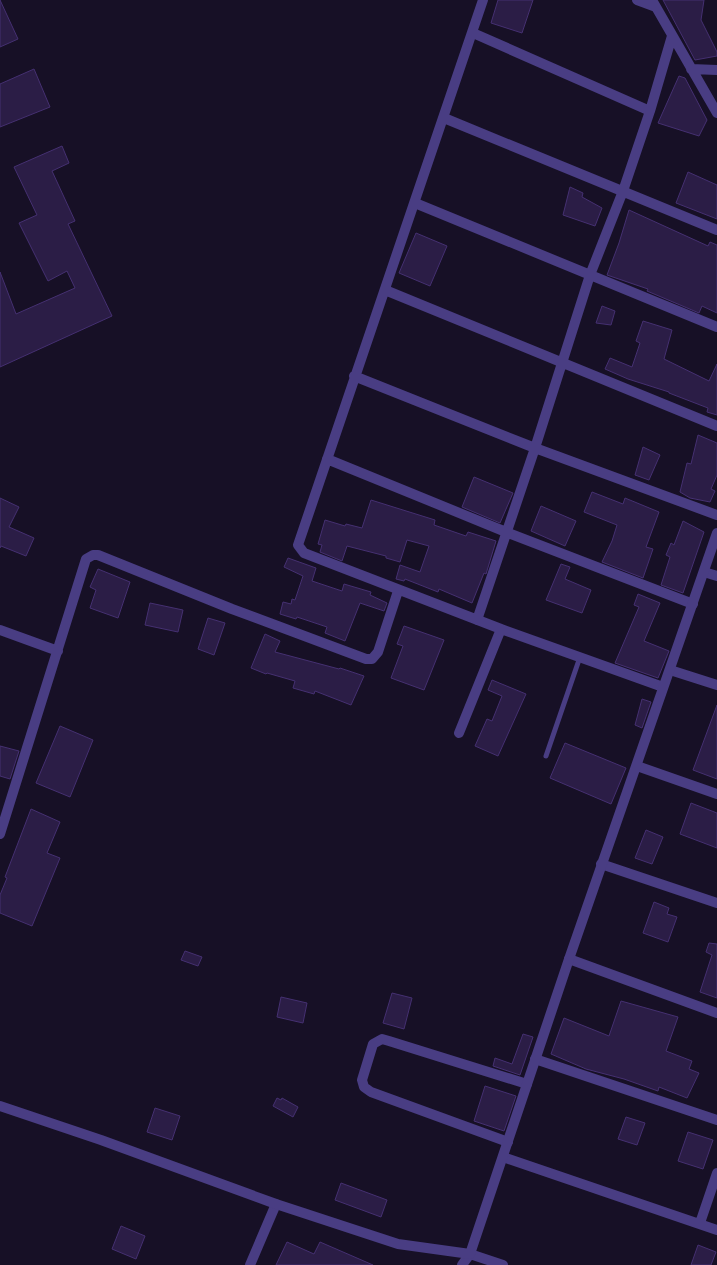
<svg xmlns="http://www.w3.org/2000/svg" width="717" height="1265" viewBox="0 0 717 1265" font-family="Poppins,sans-serif">
	<style>
		.building { fill: #2b1d46; stroke: #453071 }
		.lines { fill: none; stroke-linecap: round; stroke-linejoin: round }
		.service { stroke: #493d83; stroke-width: 5 }
		.minor { stroke: #493d83; stroke-width: 10 }
		.tertiary { stroke: #493d83; stroke-width: 10 }
	</style>
	<rect width="100%" height="100%" fill="#171026"/>
	<path class="building" d="M0 0 18 39 0 47Z
		M498 0H533L522 33 491 23Z
		M663 0H704L701 20 717 52V56L695 60Z
		M34 69 50 107 0 127V84Z
		M679 76 685 78 707 120 699 136 658 123Z
		M62 146 69 163 52 171 75 221 68 224 112 316 0 367V272L16 314 75 288 67 271 48 281 19 223 37 215 14 167Z
		M688 172 717 185V219L676 203Z
		M570 187 583 193 582 197 602 208 595 226 563 215Z
		M629 210 708 246 710 242 717 245V313L702 306 699 313 647 291 648 289 607 275 619 243Z
		M416 233 447 246 430 286 399 273Z
		M602 306 615 311 611 325 596 323Z
		M643 321 672 330 664 359 709 381 717 364V415L707 412 708 408 669 393V392L628 379 605 369 610 358 632 367 640 343 636 341Z
		M698 435 717 443V475L711 489 715 491 710 502 690 498 680 492 687 463 691 464Z
		M643 447 660 455 649 480 635 475Z
		M474 477 513 493 500 523 462 507Z
		M592 492 623 504 625 498 659 512 646 547 653 549 643 578 602 562 612 541 617 525 584 512Z
		M0 498 19 507 9 527 34 538 26 556 1 546 0 548Z
		M371 500 435 520 434 525 466 536 468 532 496 541 486 574 484 573 472 603 439 589 438 592 405 579 404 581 396 579 400 565 420 572 429 546 407 540 400 562 386 558V556L347 546 342 561 320 552 322 545 318 544 325 520 345 526 346 524 362 528Z
		M541 506 576 521 565 546 531 531Z
		M683 521 704 532 683 593 661 585 670 557 666 555 671 543 674 545Z
		M288 558 316 568 312 581 342 591 344 584 371 592 370 595 387 603 384 611 360 603 345 641 325 633 327 627 297 617 296 619 280 614 283 602 291 604 292 599 295 600 303 576 284 567Z
		M561 564 570 567 565 579 591 590 582 613 546 600Z
		M98 569 130 582 118 618 90 608 96 590 90 587Z
		M638 594 660 603 644 641 669 651 658 678 615 663 639 607 634 605Z
		M150 603 183 610 178 632 145 625Z
		M208 618 225 623 214 655 198 649Z
		M404 626 444 640 424 690 391 678 403 646 397 644Z
		M265 634 280 641 275 652 339 669 340 668 364 676 351 705 315 691 314 694 293 688 295 681 267 673 266 674 251 668Z
		M492 680 526 694 498 756 475 746 487 719 492 721 502 696 488 690Z
		M642 699 651 702 642 728 635 725Z
		M717 705V779L693 770Z
		M60 726 93 740 70 797 36 783Z
		M565 743 626 768 611 804 550 778Z
		M0 746 19 751 10 779 0 776Z
		M691 803 717 813V848L680 834Z
		M31 809 60 822 47 853 60 858 32 926 0 913V895L7 878 5 877Z
		M646 830 663 837 652 864 635 858Z
		M654 902 669 908 667 914 677 917 668 942 643 933Z
		M709 943 717 944V998L700 992 712 955 706 952Z
		M185 951 202 957 198 966 181 960Z
		M392 993 412 998 404 1029 383 1023Z
		M281 997 307 1003 303 1023 277 1017Z
		M621 1001 678 1017 666 1051 692 1061 689 1069 699 1073 687 1098 659 1087 658 1091 624 1079 586 1069 551 1054 564 1018 609 1036Z
		M523 1034 533 1037 520 1075 493 1066 495 1058 512 1064Z
		M485 1086 516 1096 504 1131 474 1121Z
		M277 1098 281 1100 282 1098 298 1107 293 1117 273 1106Z
		M155 1108 180 1116 172 1140 147 1132Z
		M626 1117 645 1123 637 1145 618 1139Z
		M688 1132 713 1140 703 1169 678 1161Z
		M341 1183 387 1200 381 1217 335 1200Z
		M121 1226 145 1236 136 1259 112 1249Z
		M287 1242 314 1254 320 1242 373 1265H276Z
		M698 1245 716 1252 711 1265H691Z"/>
	<g class="lines">
		<path class="service" d="M546 756 580 657"/>
		<path class="minor" d="M483 0 298 545 304 553 501 629 663 687
			M637 0 656 7
			M652 0 717 113
			M473 33 650 111
			M691 69 717 70
			M444 118 717 230
			M415 203 717 327
			M385 290 717 426
			M354 376 535 448 717 515
			M327 459 506 532 693 604
			M704 572 717 576
			M477 620 535 448 590 275 623 191 650 111 672 36
			M0 630 58 651
			M670 670 717 685
			M459 733 501 629
			M637 766 717 794
			M0 834 86 559 93 555H98L232 609 366 659H372L378 652 398 591
			M601 864 717 903
			M569 959 717 1013
			M535 1059 717 1120
			M508 1142 371 1092 364 1087 362 1080 373 1044 382 1039 389 1041 527 1084
			M503 1157 717 1230
			M700 1223 717 1173
			M250 1265 276 1204
			M462 1265 470 1254 503 1265"/>
		<path class="tertiary" d="M0 1106 101 1140 276 1204 398 1244 470 1254 569 959 717 533"/>
	</g>
</svg>
